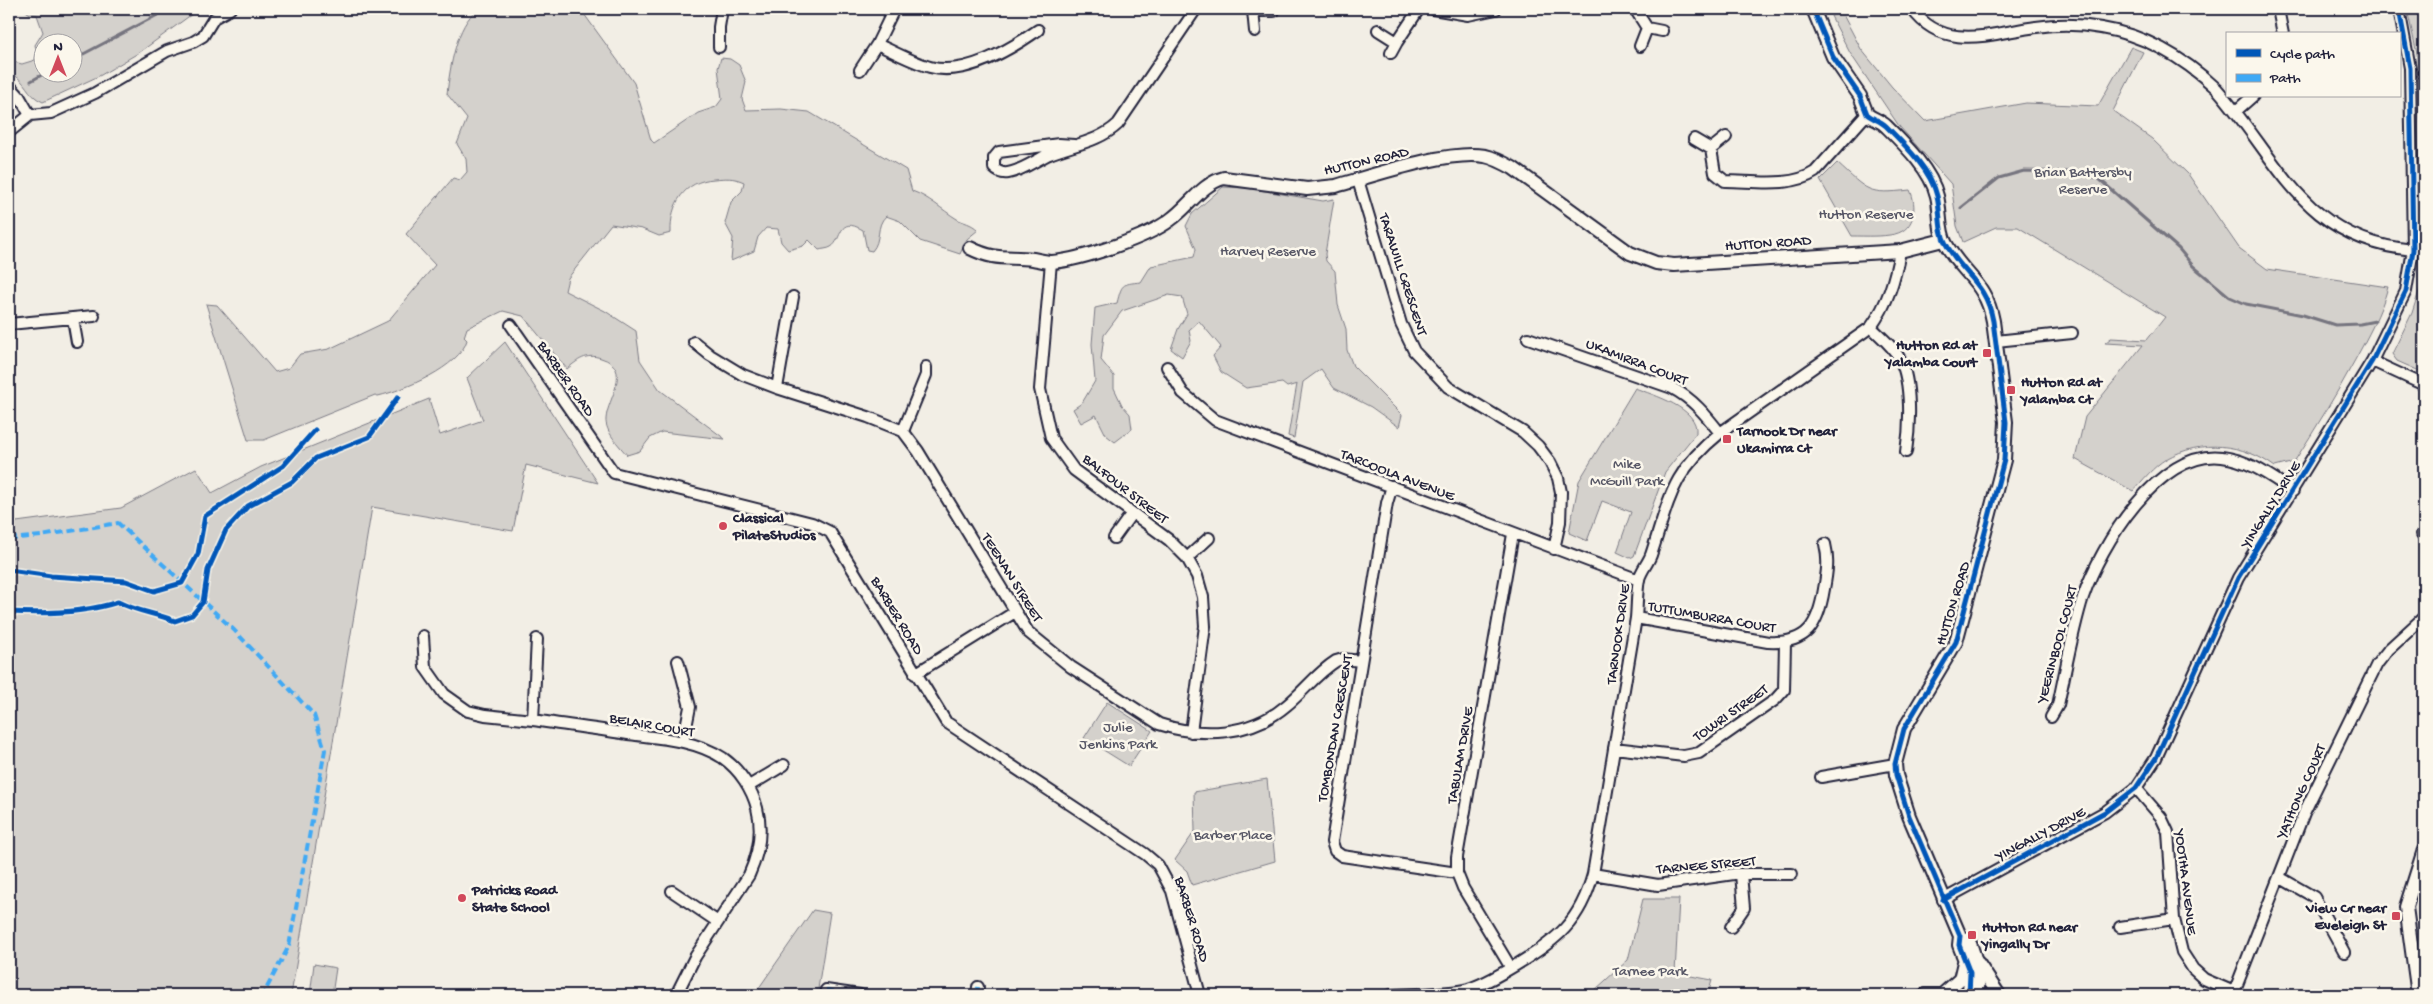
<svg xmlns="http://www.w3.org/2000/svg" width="2433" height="1004" viewBox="0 0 2433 1004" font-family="'Gochi Hand',sans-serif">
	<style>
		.green { fill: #d4d1cc; stroke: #7b7a84; fill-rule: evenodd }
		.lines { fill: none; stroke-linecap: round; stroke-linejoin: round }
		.stream { stroke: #76747f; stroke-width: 3 }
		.minor-casing { stroke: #22223b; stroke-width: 14 }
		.tertiary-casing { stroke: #22223b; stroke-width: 16 }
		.minor { stroke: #fbf7ec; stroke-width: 10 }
		.tertiary { stroke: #fbf7ec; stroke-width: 12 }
		.quiet { stroke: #3fa9f5; stroke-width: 4; stroke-dasharray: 8 4; stroke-linecap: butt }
		.cycleway-casing { stroke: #fbf7ec; stroke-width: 8 }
		.cycleway { stroke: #0057b8; stroke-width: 5 }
		.poi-dot { fill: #d1495b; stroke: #fbf7ec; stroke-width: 2 }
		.labels { text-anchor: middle; stroke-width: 5; stroke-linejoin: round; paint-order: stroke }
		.street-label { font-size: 15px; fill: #22223b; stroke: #fbf7ec }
		.park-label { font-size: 15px; fill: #575766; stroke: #fbf7ec }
		.poi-label { font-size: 15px; font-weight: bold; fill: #22223b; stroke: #fbf7ec; text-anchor: start }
	</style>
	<rect width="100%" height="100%" fill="#f2eee5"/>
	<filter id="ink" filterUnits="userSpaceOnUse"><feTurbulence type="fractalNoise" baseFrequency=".02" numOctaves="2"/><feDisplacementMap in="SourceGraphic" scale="10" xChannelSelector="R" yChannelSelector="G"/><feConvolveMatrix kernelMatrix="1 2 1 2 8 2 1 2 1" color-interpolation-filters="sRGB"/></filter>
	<g filter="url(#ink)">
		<path class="green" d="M23 9H199L140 52 101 75 43 102C25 94 28 81 9 72V61L22 64 35 60 37 53 35 45 43 32 37 15 30 14ZM42 42H72V72H42Z
			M478 9H569L570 12 584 14 634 83 651 140 654 143 698 113 716 107 722 99 718 68 721 58 730 59 739 65 746 82 742 99 746 110 781 109 809 112 906 170 912 191C929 197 941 209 957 219 964 223 971 223 978 230L967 239 960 254 920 241 900 221 886 216C875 226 882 240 872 251L867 250 863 230C837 215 843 240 831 247 828 249 822 249 819 250L809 240 803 246 788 250 781 242 778 229 766 228 758 237 754 251 731 261 733 238 725 223 731 202 742 191 744 182C733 177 726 178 714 179 684 181 670 204 671 233L659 236 642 229 611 224 568 278 565 291 605 311 636 331 640 360 660 390 725 439 662 432 650 438 640 451 627 455C619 445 605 432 606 419 607 399 634 368 601 358 586 353 578 360 567 369L523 316 503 311 467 328 464 337 467 340C460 367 404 390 378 396L375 395 264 440H248L206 304 217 305 275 372 289 368 300 354 329 349 388 321 435 265 406 234 453 178 460 180 467 172 466 159 457 144 467 119 447 94C450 68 456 25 478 9Z
			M2407 9H2424V163L2417 54Z
			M1841 11 1861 49 1892 87 1925 121 2026 103 2098 106 2131 47 2143 52 2113 111 2152 139 2188 174 2239 248 2267 269 2388 287C2381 313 2368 336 2355 360 2336 395 2316 428 2294 462L2275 467C2243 443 2201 439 2166 459 2153 467 2143 480 2133 491L2075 459 2085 417 2143 345 2105 343 2111 338 2147 340 2165 317 2018 227H1996L1963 242 1957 226 1951 184 1899 126 1850 53 1831 16Z
			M1837 163C1868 191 1867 195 1910 190 1917 205 1916 229 1895 234 1882 237 1866 236 1852 236L1820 180Z
			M1223 187 1247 188 1323 201 1334 199 1325 254 1326 261 1335 271 1338 305 1346 329 1347 350 1353 366 1402 415 1399 427 1371 407 1334 388 1321 369 1303 382 1294 438 1288 436 1297 384 1287 387 1282 383 1246 388 1221 372 1213 356 1221 347 1199 321 1189 330 1191 341 1182 357 1171 349 1178 329 1187 314 1182 297 1169 295 1122 311 1104 335 1101 360 1114 376V388L1122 405 1130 414 1132 429 1115 442 1106 435 1096 415 1081 423 1073 409 1082 403 1095 381 1092 344 1095 308 1117 303C1122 284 1121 284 1141 282L1151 266 1194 257 1196 249 1186 226 1192 214Z
			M2424 265V373L2397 361 2392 354 2412 313 2422 282Z
			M505 342 598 483 526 465 513 531 372 507 291 995H9V523L121 508 196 468 212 493 261 467 429 399 440 435 483 420 467 378Z
			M1635 388C1653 395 1699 408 1696 433L1665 472 1634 556 1630 558 1617 552 1631 512 1602 501 1587 541 1569 533 1579 481Z
			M1107 702 1152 731 1129 766 1084 738Z
			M1267 779 1275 861 1192 885 1187 871 1175 860 1195 831 1194 792Z
			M1643 899H1679L1675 973 1712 980 1708 995H1597L1595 990 1628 960Z
			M813 910 830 913 817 995H754Z
			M314 964 336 968 332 995H310Z"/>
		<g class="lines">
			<path class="stream" d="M72 60 169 9
				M31 81 47 72
				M1961 208 1999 178 2024 171 2070 172 2098 178 2179 249 2193 266 2230 297 2246 304 2303 315 2335 325 2360 324 2375 321
				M2423 302 2424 301"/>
			<g class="minor-casing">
				<path id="minor" d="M1249 9 1253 11 1255 31
					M1433 9 1468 15 1496 9
					M1635 9 1647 28
					M1912 9C1944 53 1992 33 2036 27 2057 24 2079 24 2101 28 2145 35 2185 59 2217 89 2280 161 2303 240 2413 250
					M2278 9 2283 34
					M1253 11H1274
					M1378 30 1397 42 1391 53
					M1397 42 1419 9
					M877 44C894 52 912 62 930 67 964 77 1011 49 1038 30
					M1640 46 1647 28 1662 31
					M719 47V27L722 9
					M860 70 877 44 894 9
					M9 85 19 96 30 115
					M2236 111 2253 96
					M9 132 30 115 51 113 95 93 167 51 193 42 203 36 214 18 230 9
					M1694 139 1711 149 1726 137
					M1074 145 1059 144 999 152 994 158V168C998 172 1002 174 1008 173 1021 171 1035 161 1047 155 1071 145 1099 142 1118 124L1196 9
					M1711 149 1715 173 1725 181C1753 181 1791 188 1815 172L1867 114
					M1358 180 1401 324 1414 351 1448 387 1523 432 1538 446 1550 462 1558 478 1561 492 1560 522 1554 549
					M1051 262 1040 389 1051 438 1074 470 1169 540 1187 558 1197 576 1203 597 1205 626 1191 732
					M73 319 77 342
					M9 324 94 316
					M511 325 614 473 812 523 830 532 946 722 1145 854 1158 865 1172 891 1200 995
					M1871 327C1881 337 1893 346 1900 359 1912 383 1910 427 1906 452
					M1528 338 1672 388C1693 399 1706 415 1720 433
					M1996 341 2072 333
					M694 342 710 355 743 375 777 388 868 417 903 431 918 451 1028 632 1071 667 1159 724C1202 738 1251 736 1287 705 1304 691 1317 673 1336 661L1343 659 1361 661
					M2372 361 2424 385
					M1167 367 1183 393 1215 420 1639 580
					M777 388 793 297
					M903 431 926 375V367
					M1392 486 1387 503 1332 842 1335 851 1342 856 1457 873
					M2422 534 2424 536
					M1114 538 1132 513
					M1187 558 1209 538
					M1636 618 1768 642C1807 644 1818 626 1824 589 1827 573 1829 560 1825 544
					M423 636 425 667 444 694 468 711 485 715 533 720
					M537 639 533 720C565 725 597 729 628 734 660 738 696 740 723 758 740 770 752 789 757 808 763 831 759 853 749 875L695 957 676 995
					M678 661 690 707 683 742
					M915 674 1015 612
					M2051 717 2058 705C2066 669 2072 632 2083 597 2101 545 2158 450 2222 457 2249 460 2270 476 2293 491
					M1614 748 1684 756 1699 753 1775 700 1784 690 1785 643
					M1821 777 1895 764
					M749 786 784 765
					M2136 788 2161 817 2168 832 2174 919 2182 952 2193 969 2204 979 2234 992
					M1593 874 1658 885 1734 874H1792
					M2279 877 2314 897 2344 952
					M672 891 718 922
					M1943 900 2105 812 2136 788 2156 758 2238 578 2372 361 2406 291 2413 250 2410 68 2399 9
					M1731 927 1744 908 1741 874
					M2120 927 2174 919
					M1511 968 1463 888 1457 873V857L1513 534
					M826 990 860 995
					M977 995 978 987
					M1391 995C1416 993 1444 995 1468 989 1485 984 1501 974 1516 965 1557 940 1580 922 1593 874L1636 618C1637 608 1637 588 1639 579 1641 571 1648 563 1651 555 1670 498 1671 473 1720 433L1871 327C1888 303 1895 279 1900 251
					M2233 995 2304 813 2377 664 2389 649 2424 617"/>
			</g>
			<g class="tertiary-casing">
				<path id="tertiary" d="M1813 9 1833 57 1860 96 1867 114C1872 119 1880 120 1886 126 1904 144 1931 170 1937 196 1941 212 1938 230 1946 244 1963 275 1986 282 1993 321L2006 422 2004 460 1956 642 1904 729 1895 764 1896 775 1909 816 1960 936 1959 945 1970 973 1969 995
					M970 248C996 261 1006 256 1033 259 1039 260 1046 262 1052 262 1081 260 1148 237 1170 220 1189 207 1201 184 1224 178L1307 189 1336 186C1375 175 1447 150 1485 156 1495 158 1504 163 1513 168L1630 253 1656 263 1674 265 1900 251 1943 240
					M1960 936 1969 941C1976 959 1981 975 1977 995
					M1978 963 1999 995
					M1943 994 1960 979 1964 962
					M1925 995H1964
					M2418 995 2406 907 2424 850"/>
			</g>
			<use href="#minor" class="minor"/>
			<use href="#tertiary" class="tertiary"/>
			<path class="quiet" d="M9 539 41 536 118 523 234 630 314 715 325 750 289 946 263 995
				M826 990 860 995
				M977 995 978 987"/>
			<g class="cycleway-casing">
				<path id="cycleway" d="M1813 9 1833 57 1860 96 1867 114C1872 119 1880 120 1886 126 1904 144 1931 170 1937 196 1941 212 1938 230 1946 244 1963 275 1986 282 1993 321L2006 422 2004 460 1956 642 1904 729 1895 764 1896 775 1909 816 1960 936 1959 945 1970 973 1969 995
					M9 570 51 576 126 581 154 591 182 583 198 554 205 516 283 466 315 430
					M9 612C45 614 84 613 118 602 138 612 155 613 175 621L192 615 203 602 208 570 226 530 248 506 292 482 316 458 369 437 398 397
					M1943 900 2105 812 2136 788 2156 758 2238 578 2372 361 2406 291 2413 250 2410 68 2399 9"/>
			</g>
			<use href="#cycleway" class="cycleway"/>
		</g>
	</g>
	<g class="poi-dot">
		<rect x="1982" y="348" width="10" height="10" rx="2.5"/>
		<rect x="2006" y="385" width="10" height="10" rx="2.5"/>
		<rect x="1722" y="434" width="10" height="10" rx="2.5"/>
		<circle cx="723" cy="526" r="5"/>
		<circle cx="462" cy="898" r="5"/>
		<rect x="2391" y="911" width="10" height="10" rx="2.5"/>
		<rect x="1967" y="930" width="10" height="10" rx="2.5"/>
	</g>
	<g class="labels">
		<g class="street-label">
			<text transform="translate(1366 160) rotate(-13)" y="5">HUTTON ROAD</text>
			<text transform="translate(1768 242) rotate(-4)" y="5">HUTTON ROAD</text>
			<text transform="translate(1404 274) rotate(72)" y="5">TARAWILL CRESCENT</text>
			<text transform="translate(1637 361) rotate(21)" y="5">UKAMIRRA COURT</text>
			<text transform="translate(567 378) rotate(55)" y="5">BARBER ROAD</text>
			<text transform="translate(1398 474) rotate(21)" y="5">TARCOOLA AVENUE</text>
			<text transform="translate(1126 488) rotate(38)" y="5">BALFOUR STREET</text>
			<text transform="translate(2270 504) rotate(-58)" y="5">YINGALLY DRIVE</text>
			<text transform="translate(1013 577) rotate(58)" y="5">TEENAN STREET</text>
			<text transform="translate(1952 603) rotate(-73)" y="5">HUTTON ROAD</text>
			<text transform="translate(898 615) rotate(59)" y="5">BARBER ROAD</text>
			<text transform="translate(1712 616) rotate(10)" y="5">TUTTUMBURRA COURT</text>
			<text transform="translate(1617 634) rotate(-82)" y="5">TARNOOK DRIVE</text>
			<text transform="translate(2056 644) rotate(-75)" y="5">YEERINBOOL COURT</text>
			<text transform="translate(1730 712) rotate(-35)" y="5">TOWRI STREET</text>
			<text transform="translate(652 724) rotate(10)" y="5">BELAIR COURT</text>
			<text transform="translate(1334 728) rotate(-80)" y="5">TOMBONDAN CRESCENT</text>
			<text transform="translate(1459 755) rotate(-80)" y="5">TABULAM DRIVE</text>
			<text transform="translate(2300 791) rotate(-66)" y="5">YATHONG COURT</text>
			<text transform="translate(2040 833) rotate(-28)" y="5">YINGALLY DRIVE</text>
			<text transform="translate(1706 864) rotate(-5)" y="5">TARNEE STREET</text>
			<text transform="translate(2187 882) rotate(83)" y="5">YOOTHA AVENUE</text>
			<text transform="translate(1193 919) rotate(73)" y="5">BARBER ROAD</text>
		</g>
		<g class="park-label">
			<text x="2083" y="176">Brian Battersby<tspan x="2083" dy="17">Reserve</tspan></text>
			<text x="1866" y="218">Hutton Reserve</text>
			<text x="1268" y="255">Harvey Reserve</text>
			<text x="1627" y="468">Mike<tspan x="1627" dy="17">McGuill Park</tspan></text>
			<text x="1118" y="731">Julie<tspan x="1118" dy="17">Jenkins Park</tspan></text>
			<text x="1233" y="839">Barber Place</text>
			<text x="1650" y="975">Tarnee Park</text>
		</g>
		<g class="poi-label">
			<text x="1977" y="349" text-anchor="end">Hutton Rd at<tspan x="1977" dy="17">Yalamba Court</tspan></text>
			<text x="2021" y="386">Hutton Rd at<tspan x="2021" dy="17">Yalamba Ct</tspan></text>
			<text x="1737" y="435">Tarnook Dr near<tspan x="1737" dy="17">Ukamirra Ct</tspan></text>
			<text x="733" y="522">Classical<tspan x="733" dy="17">PilateStudios</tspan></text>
			<text x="472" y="894">Patricks Road<tspan x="472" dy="17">State School</tspan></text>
			<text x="2386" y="912" text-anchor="end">View Cr near<tspan x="2386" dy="17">Eveleigh St</tspan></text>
			<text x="1982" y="931">Hutton Rd near<tspan x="1982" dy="17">Yingally Dr</tspan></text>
		</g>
	</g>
	<rect width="2433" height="1004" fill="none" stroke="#fbf7ec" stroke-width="30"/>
	<rect x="15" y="15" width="2403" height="974" fill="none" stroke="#22223b" stroke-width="2" filter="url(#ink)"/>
	<rect x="2226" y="32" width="175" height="65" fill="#fbf7ec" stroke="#a4a2a5"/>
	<rect x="2236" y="49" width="25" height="8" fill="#0057b8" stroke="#a4a2a5"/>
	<text x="2270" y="58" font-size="15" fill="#22223b">Cycle path</text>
	<rect x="2236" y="74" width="25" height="8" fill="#3fa9f5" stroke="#a4a2a5"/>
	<text x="2270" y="82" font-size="15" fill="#22223b">Path</text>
	<g transform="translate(58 58)"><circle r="24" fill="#fbf7ec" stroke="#a4a2a5"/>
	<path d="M0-4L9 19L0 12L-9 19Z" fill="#d1495b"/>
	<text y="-8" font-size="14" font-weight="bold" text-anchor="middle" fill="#22223b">N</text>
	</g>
</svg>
